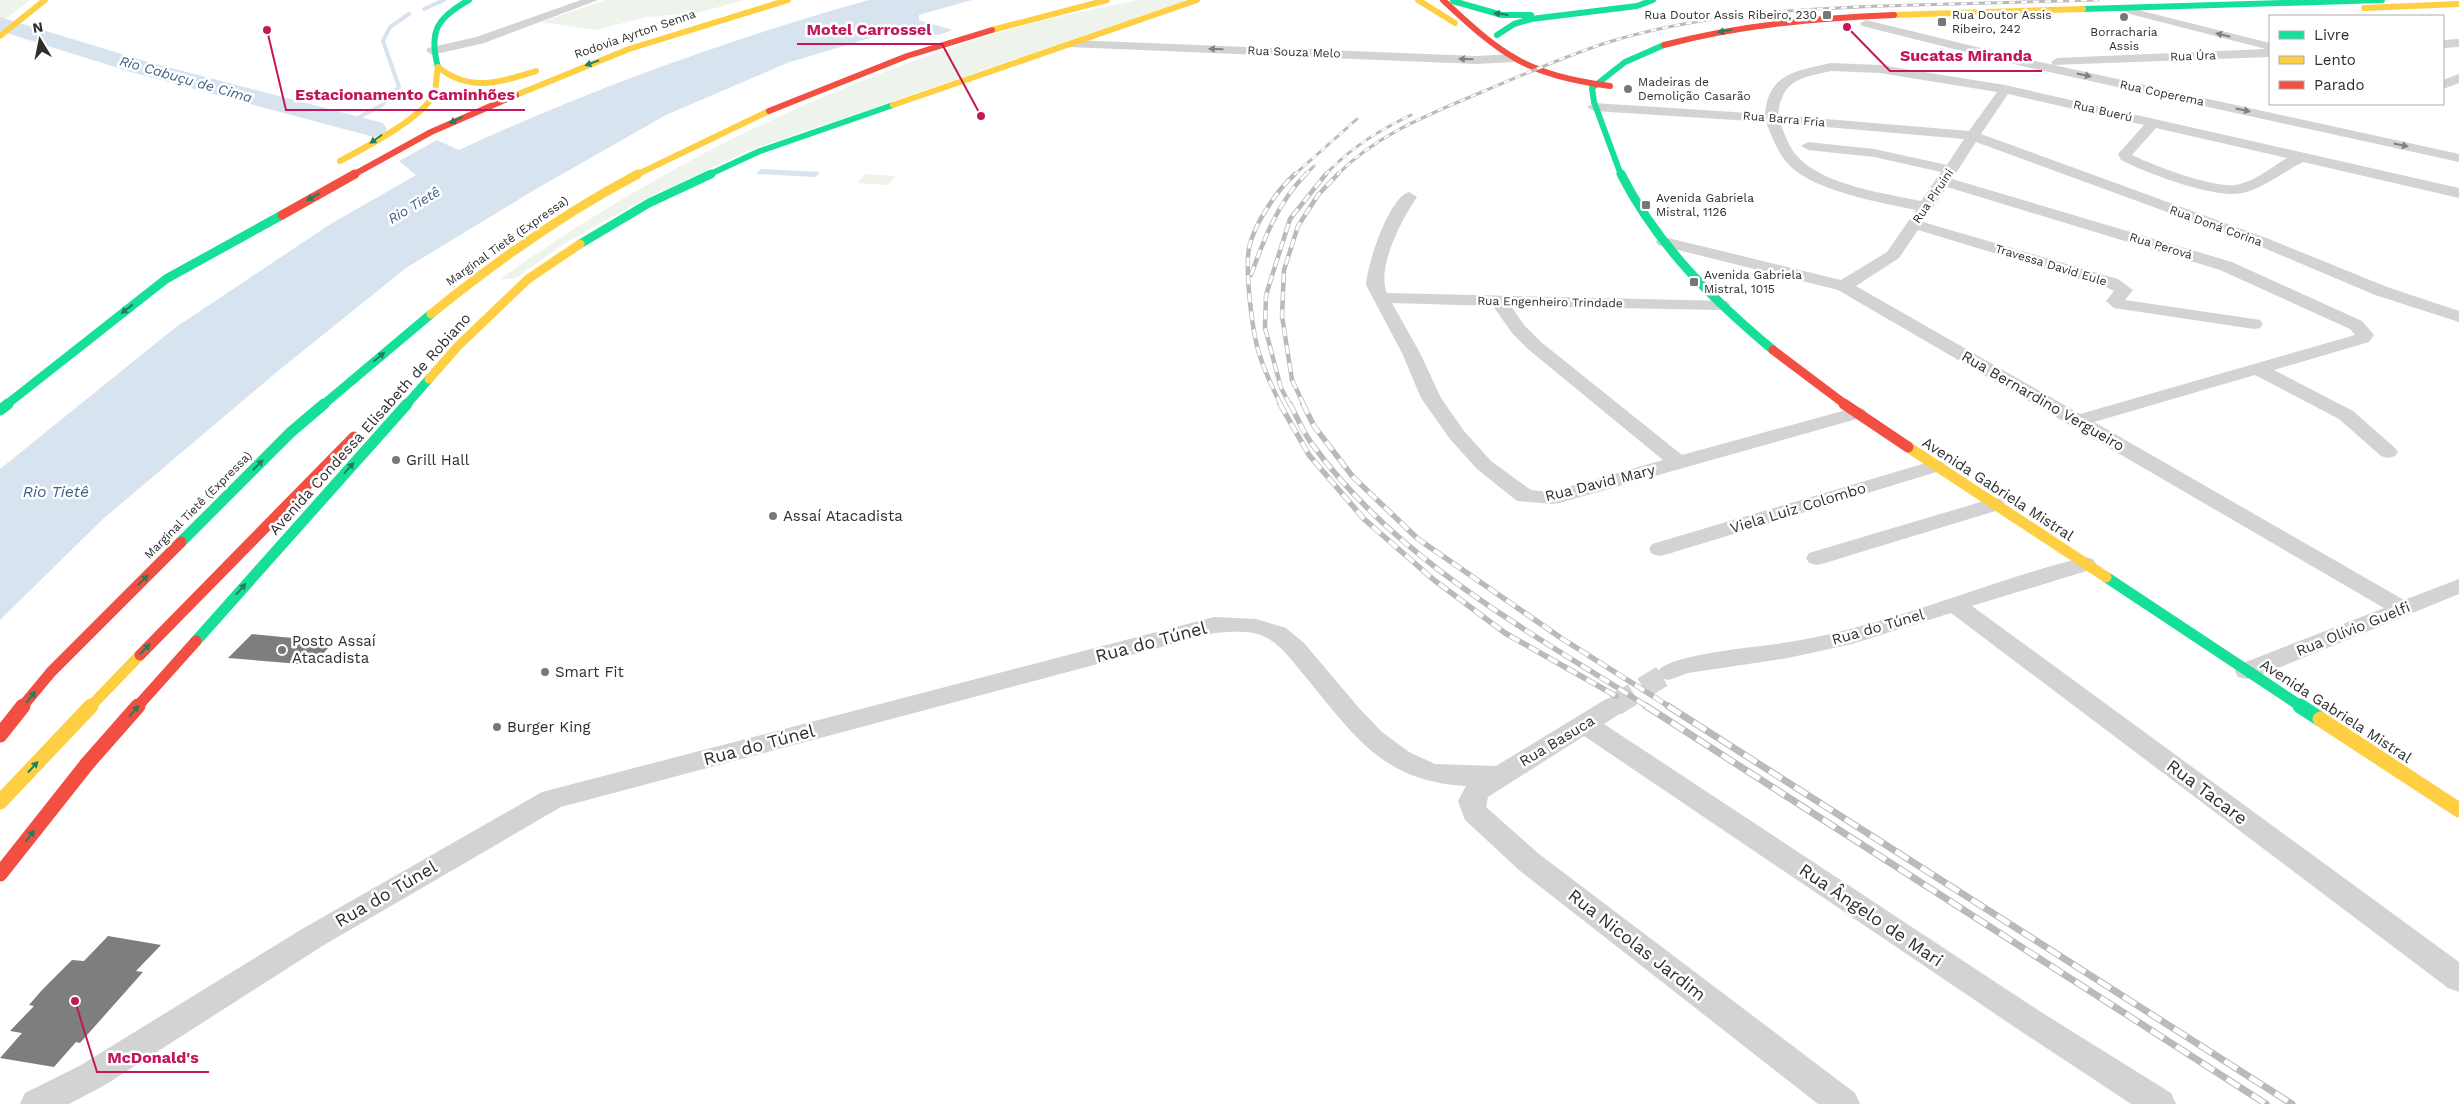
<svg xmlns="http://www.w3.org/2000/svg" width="2459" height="1104" viewBox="0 0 2459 1104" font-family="'Work Sans',sans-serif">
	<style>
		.green { fill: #eef4ec }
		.water { fill: #d8e3f0 }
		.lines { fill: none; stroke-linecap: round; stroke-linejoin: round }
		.stream { stroke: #d8e3f0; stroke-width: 4 }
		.river { fill: #d8e3f0; fill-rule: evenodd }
		.building { fill: #7e7e7e }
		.street-tunnel { stroke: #d5d5d5; stroke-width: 22; stroke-dasharray: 22 11; stroke-linecap: butt }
		.street { fill: #d3d3d3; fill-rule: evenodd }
		.fast-far3 { stroke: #16e098; stroke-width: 6 }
		.fast-far2 { stroke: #16e098; stroke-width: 9 }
		.fast-far1 { stroke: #16e098; stroke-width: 11 }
		.fast { stroke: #16e098; stroke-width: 15 }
		.slow-far3 { stroke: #ffcf43; stroke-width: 6 }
		.slow-far2 { stroke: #ffcf43; stroke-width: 9 }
		.slow-far1 { stroke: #ffcf43; stroke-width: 11 }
		.slow { stroke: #ffcf43; stroke-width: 15 }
		.jam-far3 { stroke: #f24e42; stroke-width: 6 }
		.jam-far2 { stroke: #f24e42; stroke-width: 9 }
		.jam-far1 { stroke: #f24e42; stroke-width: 11 }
		.jam { stroke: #f24e42; stroke-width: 15 }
		.rail-far3-casing { stroke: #bababa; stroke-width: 3 }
		.rail-far2-casing { stroke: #bababa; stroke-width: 4.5 }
		.rail-far1-casing { stroke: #bababa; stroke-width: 5.5 }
		.rail-casing { stroke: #bababa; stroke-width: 7 }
		.rail-far3 { stroke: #fff; stroke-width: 2; stroke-dasharray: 6; stroke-linecap: butt }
		.rail-far2 { stroke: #fff; stroke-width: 3; stroke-dasharray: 9; stroke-linecap: butt }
		.rail-far1 { stroke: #fff; stroke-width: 4; stroke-dasharray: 11; stroke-linecap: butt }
		.rail { stroke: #fff; stroke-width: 5; stroke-dasharray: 15; stroke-linecap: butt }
		.oneway { fill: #237e5e }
		.oneway2 { fill: #808080 }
		.poi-dot { fill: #777; stroke: #fff; stroke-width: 2 }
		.labels { text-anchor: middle; stroke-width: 5; stroke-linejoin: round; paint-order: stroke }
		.far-poi-label { font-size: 12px; fill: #2e2e2e; stroke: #fff; text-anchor: start }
		.far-street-label { font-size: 12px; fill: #2e2e2e; stroke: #fff }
		.far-water-label { font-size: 14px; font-style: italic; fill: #3f618d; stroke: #fff }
		.street-label { font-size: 15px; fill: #2e2e2e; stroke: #fff }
		.poi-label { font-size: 15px; fill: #2e2e2e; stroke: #fff; text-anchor: start }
		.water-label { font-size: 16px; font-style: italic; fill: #3f618d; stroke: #fff }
		.near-street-label { font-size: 18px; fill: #2e2e2e; stroke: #fff }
		.leader { fill: none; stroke: #c2185b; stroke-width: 2 }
		.callout-dot { fill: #c2185b; stroke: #fff; stroke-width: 2 }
		.callout-label { font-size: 16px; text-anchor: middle; font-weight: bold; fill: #c2185b; stroke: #fff; stroke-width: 5; stroke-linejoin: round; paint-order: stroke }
	</style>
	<rect width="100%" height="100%" fill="#fff"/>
	<path class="green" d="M0 0H30L0 23Z
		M605 0H745L697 13 646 17 596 30 541 22Z
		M1137 0H1188L750 150 653 195 599 224 562 245 515 279H500C656 168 820 87 1004 31 1047 18 1093 10 1137 0Z
		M865 174 896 176 888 185 858 183Z"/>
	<path class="water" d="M869 0H972L919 15V20L952 30 939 35 898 32 870 38 787 63 666 115 536 189 406 268 278 371 103 519 0 620V469L176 327 329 225 416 175 399 161 437 140 459 150C591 89 729 39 869 0Z
		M761 169 820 172 816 177 756 174Z"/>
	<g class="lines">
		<path class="stream" d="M424 9 444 0
			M348 123 382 105 399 87 383 41 390 27 409 14"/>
		<path class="river" d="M0 17 148 62 383 123 387 129 383 135 374 137 131 72 0 31Z"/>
	</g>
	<path class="building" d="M252 634 303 639 335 641 312 665 228 658Z
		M108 936 161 945 136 971 143 972 80 1043 76 1042 54 1067 0 1058 22 1033 10 1031 34 1006 29 1005 42 990 72 960 84 961Z"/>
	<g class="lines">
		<path class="street-tunnel" d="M1615 705 1669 672"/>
		<path class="street" d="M581 0H598L484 43 432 55 426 51 428 48 476 37Z
			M2122 6 2270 43V49H2268H2270V57L2053 65 2051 62 2057 58 2266 49 2118 11V7Z
			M1866 20 2026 59 2459 154V162L2026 67 1862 26 1860 24 1862 22Z
			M2459 39V47L2443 48V40Z
			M1073 40 1476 56 1514 54 1520 58 1514 62 1476 64 1069 47 1067 44Z
			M1831 63 1880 65 2005 85 2459 188V198L2303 162C2283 172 2264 188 2242 193 2215 199 2146 173 2121 160L2118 154 2144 125 2008 94 1981 134 2269 239 2387 287 2459 311V322L2375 295 2257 245 1976 142 1952 179 2232 262 2362 321 2374 335 2369 342 2274 370 2353 411 2395 448 2398 452 2395 456 2388 458 2381 456 2339 419 2255 375 2094 422 2404 600 2459 579V594L2256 677 2247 679 2238 677 2235 671 2238 665 2384 608 1838 290 1658 245 1656 242 1658 239 1664 237 1841 280 1887 252 1916 210C1879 202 1817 192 1790 166 1778 154 1772 137 1766 122L1594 111 1587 107 1594 103 1765 114C1769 72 1797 71 1831 63ZM1831 71 1880 73 1997 92 1969 131 1778 115C1782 79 1801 78 1831 71ZM1780 123 1964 139 1947 165 1874 149 1808 142 1801 146 1808 150 1874 157 1941 172 1921 201C1887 194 1823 185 1798 157 1789 148 1785 134 1780 123ZM2156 128 2287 158C2272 167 2254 182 2236 185 2213 188 2154 166 2132 155ZM1947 187 2220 270 2350 329 2355 335 2080 414 1856 286 1899 258 1918 230 2106 287 2114 291 2106 301 2114 308 2254 329 2260 328 2263 324 2260 320 2254 319 2125 300 2133 290 2118 279 1923 222Z
			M2459 74V83L2443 89V80Z
			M1409 192 1417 197C1402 219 1376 267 1387 293L1727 301 1730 305 1727 309 1721 310 1511 306 1524 325 1541 342 1682 455 1857 407 1864 409 1867 413 1864 417 1559 503 1551 504 1517 501 1477 469 1450 439 1421 398 1402 353 1366 285C1367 265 1389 197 1409 192ZM1392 303 1493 306 1512 333 1529 350 1663 460 1550 492 1531 490 1491 461 1464 431 1441 398 1420 353Z
			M1936 460 1943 462 1946 466 1943 470 1668 554 1660 556 1652 554 1649 549 1652 544Z
			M1994 498 2002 499 2005 504 2002 509 1825 563 1817 565 1809 563 1806 558 1809 553Z
			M2085 557 2093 559 2096 564 2093 569 1972 606 2459 962V992L2448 988 1951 613 1852 644 1788 658 1688 673 1669 680 1660 678 1657 672C1668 654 1758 647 1783 643 1887 627 1984 582 2085 557Z
			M1214 617 1256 619 1286 628 1304 643 1359 708 1382 732 1409 752 1435 764 1496 766 1606 699 1615 696 1624 699 1628 705 1624 711 1604 724 2041 1012 2171 1093 2176 1104H2131L2019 1030 1584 736 1488 797 1486 807 1539 854 1855 1093 1860 1104H1818L1519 870 1465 820 1458 801 1466 786C1382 782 1353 734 1304 675 1292 661 1281 644 1263 636 1249 630 1230 632 1214 633L561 807 324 945 105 1085 69 1104H20L25 1093 81 1065 302 929 542 792Z"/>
		<path class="fast-far3" d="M1453 1 1502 15H1531
			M2083 9 2382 0
			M1497 35 1514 24 1531 19 1637 6 1653 0
			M438 67C428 31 438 17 469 0
			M708 175 760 151 893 105
			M1621 175 1594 102 1592 88 1625 62 1664 45"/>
		<path class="fast-far2" d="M1621 174C1657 245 1712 299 1773 350
			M580 244 649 203 711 174
			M6 405 166 279 282 215
			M323 405 431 314
			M406 405 429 379"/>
		<path class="fast-far1" d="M0 410 8 404
			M181 542 291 432 324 404
			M2106 577 2302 707
			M196 641 407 404"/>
		<path class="fast" d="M2300 706 2320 719"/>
		<path class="slow-far3" d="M1418 0 1455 23
			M2364 8 2459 4
			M1894 15 2083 9
			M992 30 1107 0
			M0 36 45 0
			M516 95 629 49 788 0
			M893 105 1197 0
			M340 161C364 148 423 118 434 94 437 85 436 76 438 67 470 93 500 82 536 71
			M636 175 769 111"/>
		<path class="slow-far2" d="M431 314C496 261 564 213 638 174
			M429 379 458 346 528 279 580 244"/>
		<path class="slow-far1" d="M1908 447 2106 577
			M90 707 140 655"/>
		<path class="slow" d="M2320 719 2459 810
			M0 802 91 706"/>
		<path class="jam-far3" d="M1443 0C1504 57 1526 74 1610 86
			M1664 45C1740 25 1816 18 1894 15
			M769 111 907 56 992 30
			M353 175 431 132 516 95"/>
		<path class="jam-far2" d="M282 215 355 174
			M1773 350 1846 405"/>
		<path class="jam-far1" d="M1844 404 1908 447
			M140 655 354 437
			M22 707 51 672 181 542
			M137 707 196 641"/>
		<path class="jam" d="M0 735 23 706
			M0 874 87 764 138 706"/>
		<g class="rail-far3-casing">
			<path id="rail-far3" d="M1294 175 1357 119
				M1305 175 1314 166
				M1325 175C1350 148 1378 131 1411 115
				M1337 175C1377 134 1430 114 1482 92 1525 74 1567 55 1612 41 1709 12 1813 8 1914 5 1975 3 2037 2 2098 0"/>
		</g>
		<g class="rail-far2-casing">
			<path id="rail-far2" d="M1251 275C1264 239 1278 202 1306 174
				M1281 405C1273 389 1265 372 1260 356 1252 334 1245 270 1249 248 1254 224 1277 190 1295 174
				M1290 405 1281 388 1265 328 1266 295 1290 219 1326 174
				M1304 405 1292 380 1282 316 1284 270 1298 226 1318 195 1338 174"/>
		</g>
		<g class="rail-far1-casing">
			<path id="rail-far1" d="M1280 404 1309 455 1364 519 1434 580 1505 633 1616 696
				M1290 404C1297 417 1303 432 1312 444 1397 561 1529 631 1648 707
				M1303 404 1314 426 1353 477 1418 539 1561 638 1670 707"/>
		</g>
		<g class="rail-casing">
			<path id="rail" d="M1646 706 2266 1104
				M1668 706 2292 1104"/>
		</g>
		<use href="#rail-far3" class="rail-far3"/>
		<use href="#rail-far2" class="rail-far2"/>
		<use href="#rail-far1" class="rail-far1"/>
		<use href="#rail" class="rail"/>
	</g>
	<defs><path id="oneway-solid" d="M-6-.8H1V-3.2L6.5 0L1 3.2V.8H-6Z" transform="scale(1.25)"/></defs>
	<g class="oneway">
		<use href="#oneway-solid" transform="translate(1501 14) rotate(-173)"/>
		<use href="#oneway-solid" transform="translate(1725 31) rotate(169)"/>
		<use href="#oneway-solid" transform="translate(592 63) rotate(160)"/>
		<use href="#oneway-solid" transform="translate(456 120) rotate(155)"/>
		<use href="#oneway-solid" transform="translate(376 139) rotate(145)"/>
		<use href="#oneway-solid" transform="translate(313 197) rotate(151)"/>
		<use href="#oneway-solid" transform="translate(127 309) rotate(142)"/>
		<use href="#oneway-solid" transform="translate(379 357) rotate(-40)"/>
		<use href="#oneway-solid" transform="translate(258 465) rotate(-45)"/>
		<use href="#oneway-solid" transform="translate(349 468) rotate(-48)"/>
		<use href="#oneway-solid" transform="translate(143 580) rotate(-45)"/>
		<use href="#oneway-solid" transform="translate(241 589) rotate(-49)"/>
		<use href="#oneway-solid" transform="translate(145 649) rotate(-46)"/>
		<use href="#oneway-solid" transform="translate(31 697) rotate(-51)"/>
		<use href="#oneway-solid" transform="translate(134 711) rotate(-49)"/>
		<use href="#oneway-solid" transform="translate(33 767) rotate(-47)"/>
		<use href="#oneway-solid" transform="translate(30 836) rotate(-52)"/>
	</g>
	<g class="oneway2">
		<use href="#oneway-solid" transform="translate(2223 35) rotate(-166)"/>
		<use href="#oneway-solid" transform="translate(1216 49) rotate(-178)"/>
		<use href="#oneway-solid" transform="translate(1466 59) rotate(-178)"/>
		<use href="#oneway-solid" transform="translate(2084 75) rotate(12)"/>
		<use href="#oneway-solid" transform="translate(2243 110) rotate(12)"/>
		<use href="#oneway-solid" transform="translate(2401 145) rotate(12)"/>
	</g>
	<g class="poi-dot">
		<rect x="1822" y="10" width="10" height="10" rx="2.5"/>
		<circle cx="2124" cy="17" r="5"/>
		<rect x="1937" y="17" width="10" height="10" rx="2.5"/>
		<circle cx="1628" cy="89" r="5"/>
		<rect x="1641" y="200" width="10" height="10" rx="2.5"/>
		<rect x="1689" y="277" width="10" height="10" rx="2.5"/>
		<circle cx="396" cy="460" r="5"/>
		<circle cx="773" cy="516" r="5"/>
		<circle cx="282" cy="650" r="5"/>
		<circle cx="545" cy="672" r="5"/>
		<circle cx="497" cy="727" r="5"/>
	</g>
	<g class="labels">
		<g class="far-poi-label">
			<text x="1817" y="19" text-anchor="end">Rua Doutor Assis Ribeiro, 230</text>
			<text x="1952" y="19">Rua Doutor Assis<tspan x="1952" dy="14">Ribeiro, 242</tspan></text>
			<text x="2124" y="36" text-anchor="middle">Borracharia<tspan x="2124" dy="14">Assis</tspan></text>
			<text x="1638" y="86">Madeiras de<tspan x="1638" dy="14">Demolição Casarão</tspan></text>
			<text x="1656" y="202">Avenida Gabriela<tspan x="1656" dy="14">Mistral, 1126</tspan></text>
			<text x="1704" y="279">Avenida Gabriela<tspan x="1704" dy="14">Mistral, 1015</tspan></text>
		</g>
		<g class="far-street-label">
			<text transform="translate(635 34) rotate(-19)" y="4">Rodovia Ayrton Senna</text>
			<text transform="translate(1294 52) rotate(2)" y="4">Rua Souza Melo</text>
			<text transform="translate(2193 56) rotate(-2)" y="4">Rua Úra</text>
			<text transform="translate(2162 93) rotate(12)" y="4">Rua Coperema</text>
			<text transform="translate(2103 111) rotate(13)" y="4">Rua Buerú</text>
			<text transform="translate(1784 119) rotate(5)" y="4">Rua Barra Fria</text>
			<text transform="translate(1933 196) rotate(-56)" y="4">Rua Piruini</text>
			<text transform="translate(2216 226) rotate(20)" y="4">Rua Doná Corina</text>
			<text transform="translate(507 241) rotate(-35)" y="4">Marginal Tietê (Expressa)</text>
			<text transform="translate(2161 246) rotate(17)" y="4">Rua Perová</text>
			<text transform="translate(2051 265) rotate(17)" y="4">Travessa David Eule</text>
			<text transform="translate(1550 302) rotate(1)" y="4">Rua Engenheiro Trindade</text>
			<text transform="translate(198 505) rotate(-45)" y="4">Marginal Tietê (Expressa)</text>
		</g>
		<g class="far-water-label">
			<text transform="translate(186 79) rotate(16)" y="5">Rio Cabuçu de Cima</text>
			<text transform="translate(414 205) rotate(-31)" y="5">Rio Tietê</text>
		</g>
		<g class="street-label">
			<text transform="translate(2043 401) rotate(30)" y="5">Rua Bernardino Vergueiro</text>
			<text transform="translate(370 424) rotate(-48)" y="5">Avenida Condessa Elisabeth de Robiano</text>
			<text transform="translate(1600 483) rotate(-14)" y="5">Rua David Mary</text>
			<text transform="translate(1998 489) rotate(33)" y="5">Avenida Gabriela Mistral</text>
			<text transform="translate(1798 508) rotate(-17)" y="5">Viela Luiz Colombo</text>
			<text transform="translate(1878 627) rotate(-16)" y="5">Rua do Túnel</text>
			<text transform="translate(2353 629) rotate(-22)" y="5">Rua Olívio Guelfi</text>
			<text transform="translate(2336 711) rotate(33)" y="5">Avenida Gabriela Mistral</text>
			<text transform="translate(1557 741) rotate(-31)" y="5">Rua Basuca</text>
		</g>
		<g class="poi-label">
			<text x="406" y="465">Grill Hall</text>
			<text x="783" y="521">Assaí Atacadista</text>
			<text x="292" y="646">Posto Assaí<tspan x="292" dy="17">Atacadista</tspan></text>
			<text x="555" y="677">Smart Fit</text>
			<text x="507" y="732">Burger King</text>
		</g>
		<g class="water-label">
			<text x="56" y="497">Rio Tietê</text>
		</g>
		<g class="near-street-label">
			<text transform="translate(1151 642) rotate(-15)" y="6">Rua do Túnel</text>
			<text transform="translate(759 745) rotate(-15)" y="6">Rua do Túnel</text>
			<text transform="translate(2207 792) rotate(37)" y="6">Rua Tacare</text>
			<text transform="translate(386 894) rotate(-30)" y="6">Rua do Túnel</text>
			<text transform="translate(1871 915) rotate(34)" y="6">Rua Ângelo de Mari</text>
			<text transform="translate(1637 945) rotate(38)" y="6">Rua Nicolas Jardim</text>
		</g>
	</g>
	<path class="leader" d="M981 116L942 44H797M1847 27L1890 71H2042M267 30L286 110H525M75 1001L97 1072H209"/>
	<g class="callout-dot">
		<circle cx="981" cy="116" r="5"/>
		<circle cx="1847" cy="27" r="5"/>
		<circle cx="267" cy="30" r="5"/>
		<circle cx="75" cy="1001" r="5"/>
	</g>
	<g class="callout-label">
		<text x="869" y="35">Motel Carrossel</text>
		<text x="1966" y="61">Sucatas Miranda</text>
		<text x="405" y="100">Estacionamento Caminhões</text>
		<text x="153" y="1063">McDonald's</text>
	</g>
	<rect x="2269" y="15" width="175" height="90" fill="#ffffff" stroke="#ababab"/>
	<rect x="2279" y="31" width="25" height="8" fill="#16e098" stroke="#ababab"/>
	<text x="2314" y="40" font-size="15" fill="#2e2e2e">Livre</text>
	<rect x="2279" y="56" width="25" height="8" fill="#ffcf43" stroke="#ababab"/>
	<text x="2314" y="65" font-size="15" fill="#2e2e2e">Lento</text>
	<rect x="2279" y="81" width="25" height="8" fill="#f24e42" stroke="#ababab"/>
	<text x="2314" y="90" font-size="15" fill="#2e2e2e">Parado</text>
	<g transform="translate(40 40) rotate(350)" stroke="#ffffff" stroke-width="4" paint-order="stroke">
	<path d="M0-4L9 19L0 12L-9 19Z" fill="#2e2e2e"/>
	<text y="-8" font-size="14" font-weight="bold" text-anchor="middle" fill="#2e2e2e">N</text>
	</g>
</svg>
